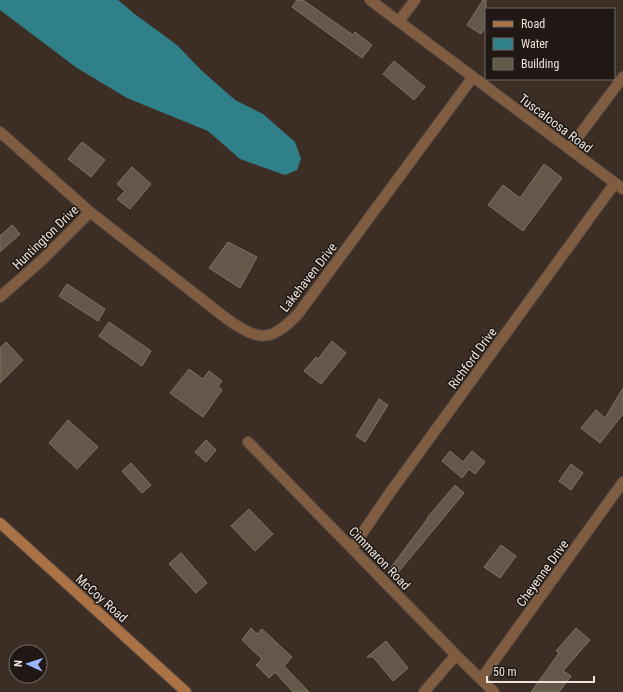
<svg xmlns="http://www.w3.org/2000/svg" width="623" height="692" viewBox="0 0 623 692" font-family="'Roboto Condensed',sans-serif">
	<style>
		.water { fill: #308089 }
		.building { fill: #64584a; stroke: #7f7364 }
		.lines { fill: none; stroke-linecap: round; stroke-linejoin: round }
		.minor-casing { stroke: #594b42; stroke-width: 12 }
		.secondary-casing { stroke: #594b42; stroke-width: 12 }
		.minor { stroke: #805c41; stroke-width: 10 }
		.secondary { stroke: #ab7345; stroke-width: 10 }
		.labels { text-anchor: middle; stroke-width: 3; stroke-linejoin: round; paint-order: stroke }
		.street-label { font-size: 13px; fill: #ebe2dc; stroke: #1f1814 }
	</style>
	<rect width="100%" height="100%" fill="#3d2e25"/>
	<path class="water" d="M0 0H118L136 15 177 45 201 70 235 100 263 114 295 142 301 159 297 170 285 175 240 159 208 131 127 98 77 68 0 10Z"/>
	<path class="building" d="M297 0H303L353 35 355 32 372 45 362 58 292 7Z
		M483 0H486V26L481 34 467 25Z
		M394 61 425 87 414 100 383 74Z
		M82 142 105 160 91 177 68 159Z
		M544 164 562 178 523 231 488 205 503 185 520 198Z
		M132 167 151 184 130 209 117 199 125 191 117 184Z
		M12 225 20 234 0 252V236Z
		M228 242 257 257 240 288 209 268Z
		M67 284 105 309 98 321 59 296Z
		M109 322 151 351 142 366 99 336Z
		M332 341 346 353 321 384 304 371 316 357 318 359Z
		M6 342 23 360 0 383V348Z
		M189 369 203 379 209 371 222 381 218 386 222 390 203 417 170 393Z
		M623 388V414L600 443 581 428 596 410 605 418Z
		M379 399 388 405 365 442 356 436Z
		M68 420 98 447 77 469 49 443Z
		M206 440 216 450 206 462 195 452Z
		M450 451 463 462 472 451 485 462 475 474 469 469 462 478 442 461Z
		M131 463 151 485 142 493 122 471Z
		M571 464 583 473 571 490 559 481Z
		M455 485 464 493 396 575 389 570 428 518H427Z
		M249 509 273 534 255 551 231 526Z
		M501 545 516 556 500 578 484 567Z
		M181 553 207 583 196 593 169 564Z
		M251 628 257 634 262 629 292 657 284 666 309 692H293L275 672 269 678 256 665 262 659 242 640Z
		M576 628 590 640 563 671 571 676 559 692H531L559 653 556 651Z
		M386 641 408 668 393 681 373 657H367Z"/>
	<g class="lines">
		<g class="minor-casing">
			<path id="minor" d="M370 0 623 189
				M399 21 415 0
				M0 132 90 212 227 319C259 341 270 343 298 314L473 77
				M569 149 623 77
				M0 297 41 261 90 212
				M248 442 456 655 494 692
				M352 548 389 494 615 183
				M481 679 623 482
				M424 692 456 655"/>
		</g>
		<g class="secondary-casing">
			<path id="secondary" d="M0 523 186 692"/>
		</g>
		<use href="#minor" class="minor"/>
		<use href="#secondary" class="secondary"/>
	</g>
	<g class="labels">
		<g class="street-label">
			<text transform="translate(556 123) rotate(37)" y="5">Tuscaloosa Road</text>
			<text transform="translate(45 237) rotate(-44)" y="5">Huntington Drive</text>
			<text transform="translate(308 277) rotate(-52)" y="5">Lakehaven Drive</text>
			<text transform="translate(472 358) rotate(-54)" y="5">Richford Drive</text>
			<text transform="translate(380 558) rotate(46)" y="5">Cimmaron Road</text>
			<text transform="translate(542 573) rotate(-54)" y="5">Cheyenne Drive</text>
			<text transform="translate(102 598) rotate(42)" y="5">McCoy Road</text>
		</g>
	</g>
	<rect x="485" y="8" width="130" height="72" fill="#1f1814" stroke="#716964"/>
	<rect x="493" y="21" width="20" height="6" fill="#ab7345" stroke="#716964"/>
	<text x="521" y="28" font-size="12" fill="#ebe2dc">Road</text>
	<rect x="493" y="38" width="20" height="12" fill="#308089" stroke="#716964"/>
	<text x="521" y="48" font-size="12" fill="#ebe2dc">Water</text>
	<rect x="493" y="58" width="20" height="12" fill="#64584a" stroke="#716964"/>
	<text x="521" y="68" font-size="12" fill="#ebe2dc">Building</text>
	<g transform="translate(28 664) rotate(273)"><circle r="19" fill="#1f1814" stroke="#716964"/>
	<path d="M0-3L7 15L0 10L-7 15Z" fill="#9eb4fd"/>
	<text y="-6" font-size="11" font-weight="bold" text-anchor="middle" fill="#ebe2dc">N</text>
	</g>
	<path d="M487 676v6h107v-6" fill="none" stroke="#ebe2dc" stroke-width="2"/>
	<text x="493" y="676" font-size="12" fill="#ebe2dc" stroke="#1f1814" stroke-width="3" paint-order="stroke">50 m</text>
</svg>
